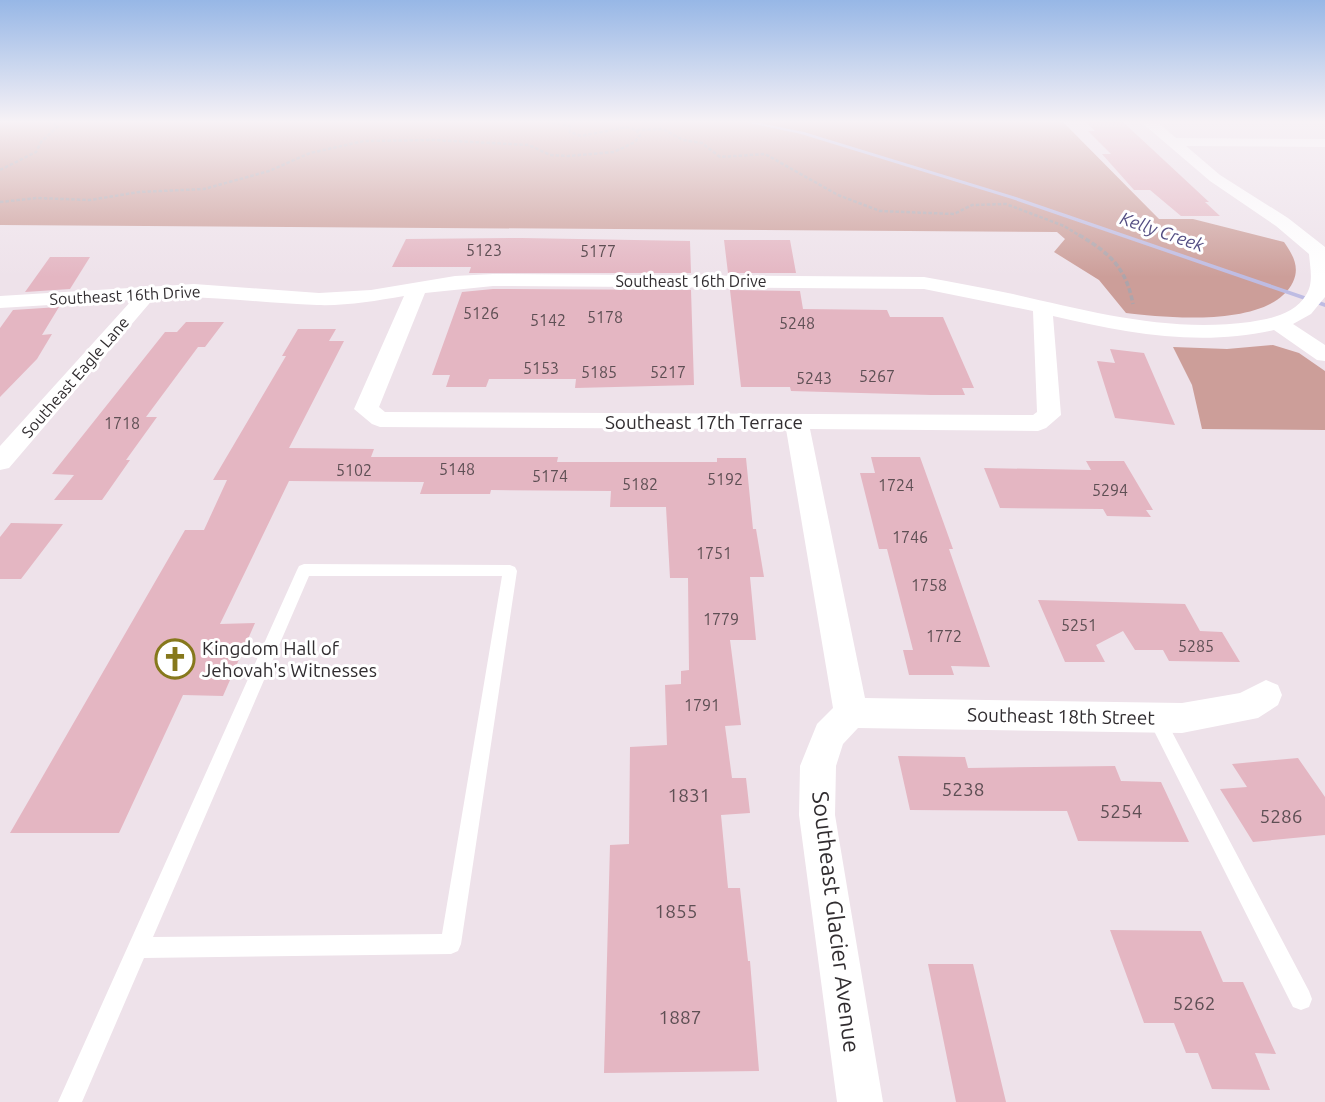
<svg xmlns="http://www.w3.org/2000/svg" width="1325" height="1102" viewBox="0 0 1325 1102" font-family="Ubuntu,sans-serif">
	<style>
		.forest { fill: #cc9e99 }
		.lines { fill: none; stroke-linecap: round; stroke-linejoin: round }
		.stream { fill: #bebce3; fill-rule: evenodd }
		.building { fill: #e4b6c2 }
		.path-far1 { stroke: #ada4aa; stroke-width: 2.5; stroke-dasharray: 3.5 2; stroke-linecap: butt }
		.path { stroke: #ada4aa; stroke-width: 3.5; stroke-dasharray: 5 2.5; stroke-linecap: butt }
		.lane { fill: #fff; fill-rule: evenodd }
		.street { fill: #fff; fill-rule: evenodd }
		.labels { text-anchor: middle; stroke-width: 6; stroke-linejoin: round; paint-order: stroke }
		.number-label { font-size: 16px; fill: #5e4f54 }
		.far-street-label { font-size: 16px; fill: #312d30; stroke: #fff }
		.far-water-label { font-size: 18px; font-style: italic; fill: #544e83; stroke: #fff }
		.street-label { font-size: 19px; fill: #312d30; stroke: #fff }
		.poi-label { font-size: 19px; fill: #312d30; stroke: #fff; text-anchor: start }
		.near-number-label { font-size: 19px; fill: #5e4f54 }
		.near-street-label { font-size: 23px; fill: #312d30; stroke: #fff }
	</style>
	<rect width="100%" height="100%" fill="#eee2ea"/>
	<path class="forest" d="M0 122H1063L1159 219H1193L1284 242C1293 255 1300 267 1293 282 1271 328 1167 318 1126 313L1099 280 1054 252 1065 239 1057 232 0 225Z
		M1273 345 1299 353 1325 371V430L1202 429 1192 385 1173 347 1227 349Z"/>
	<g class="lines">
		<path class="stream" d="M744 122H755L804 132 1016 197 1325 303V307L1012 199 801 134Z"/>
	</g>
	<path class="building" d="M1086 122H1123L1209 202H1205L1220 216H1181L1150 190H1134L1102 154H1111L1088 131H1095Z
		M522 238 690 241 691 273H469L471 267H392L406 239Z
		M724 240H790L796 273H728Z
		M50 257H90L70 289 25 292Z
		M493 289 691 290 694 385 575 388 576 379H489L486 387H446L450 375H432L462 292Z
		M730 290 800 291 803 309 887 310 890 317H943L974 388H962L965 395H931L791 391 790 387H741Z
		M59 307 42 335 52 334 37 359 0 397V328L13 310Z
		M186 322H224L205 347H198L146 417H157L126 460H130L102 500H54L74 475 52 474 165 332H177Z
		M298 329H336L329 341H344L289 448 374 449 371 457H558L557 462H717V458H746L753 529H756L764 577H750L756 640H730L741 725 725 726 732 778H746L750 813 721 815 728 888H740L748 961H750L759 1071 604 1073 610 845 629 844 630 747 667 745 665 685 681 684V671L689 670 688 578H670L666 507H610L611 491 491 490 490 494H420L424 482 289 481 220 624 255 623 223 696 183 695 119 833H10L185 530H204L227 480H213L286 356H282Z
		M1110 349 1144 353 1175 425 1115 418 1097 361 1115 363Z
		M871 457H920L953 549H949L990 667 951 666 954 675H909L903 650H913L887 549H879L860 473H875Z
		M1086 461H1124L1153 510H1146L1151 517 1107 516 1103 509 1000 508 984 468 1091 470Z
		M11 523 63 524 21 579H0V537Z
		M1038 600 1185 604 1200 631 1222 632 1240 662 1169 661 1163 650H1135L1123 631 1096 645 1105 662H1065Z
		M898 756 965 757 968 768 1115 766 1121 781 1161 782 1189 842 1078 841 1067 811 910 810Z
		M1298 758 1325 797V835L1253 842 1220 789 1247 787 1232 764Z
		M1110 930 1201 931 1223 982H1243L1276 1054 1255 1053 1270 1090 1212 1089 1198 1053H1186L1174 1023H1144Z
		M928 964H973L1006 1102H956Z"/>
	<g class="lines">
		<path class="path-far1" d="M546 122 570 126V132L581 136 627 127 636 130 663 129 683 140 702 143 720 157 765 154 838 195 880 211 954 214 972 205 1006 204 1064 226 1082 237
			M0 170 36 152 41 142 58 126 50 122
			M0 202 37 198 90 200 139 192 204 189 269 171 310 153 364 141 434 140 529 145 550 155 568 156 614 152 635 142 640 135 636 130"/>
		<path class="path" d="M1079 235C1110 253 1126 268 1133 304"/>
		<path class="lane" d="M304 564 510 565 515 567 517 571 461 944 458 951 451 954 144 958 82 1102H58L297 570 299 566ZM309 576H502L442 934 153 937Z
			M1156 710 1162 713 1309 991 1312 999 1309 1007 1301 1010 1293 1007 1150 723 1148 718 1150 713Z"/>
		<path class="street" d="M1141 122H1157L1176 138 1325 139V147L1186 146 1220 175 1288 218 1325 247V297L1311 314 1293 324 1325 345V361L1317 360 1274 330C1199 347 1126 333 1053 316L1061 415 1046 428 1038 431 810 429 865 698 1182 703 1240 693 1266 680 1278 685 1282 695 1278 705 1258 718 1182 733 858 728 843 744 836 766 835 815 883 1102H837L799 815 800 766 817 724 833 708 786 429 380 427 372 424 354 409 404 296C375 301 346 306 317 305 262 303 209 295 154 298L9 468 0 470V446L132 300 0 308V296L194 284 319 293 371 290 455 276 493 274 924 277C952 282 980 287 1008 293 1089 311 1166 333 1250 322 1270 319 1295 314 1306 295 1314 283 1310 267 1309 254L1276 226 1210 181ZM493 286 924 289 1033 311 1037 412 1033 415 385 412 379 407 425 293Z"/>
	</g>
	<linearGradient id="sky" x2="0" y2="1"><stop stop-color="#97b7e6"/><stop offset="0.44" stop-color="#f7f2f6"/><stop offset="1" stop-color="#f7f2f6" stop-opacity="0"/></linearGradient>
	<rect width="1325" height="277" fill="url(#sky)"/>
	<defs>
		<g id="church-ring" transform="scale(2.0125)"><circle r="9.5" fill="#fff" stroke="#86781c" stroke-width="1.5"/><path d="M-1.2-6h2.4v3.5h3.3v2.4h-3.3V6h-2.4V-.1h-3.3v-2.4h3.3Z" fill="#86781c"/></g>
	</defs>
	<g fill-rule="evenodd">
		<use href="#church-ring" x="175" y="659"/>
	</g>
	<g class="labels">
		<g class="number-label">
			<text x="484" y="256">5123</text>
			<text x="598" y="257">5177</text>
			<text x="481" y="319">5126</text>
			<text x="605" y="323">5178</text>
			<text x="548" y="326">5142</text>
			<text x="797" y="329">5248</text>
			<text x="541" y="374">5153</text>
			<text x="599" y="378">5185</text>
			<text x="668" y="378">5217</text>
			<text x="877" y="382">5267</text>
			<text x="814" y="384">5243</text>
			<text x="122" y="429">1718</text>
			<text x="457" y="475">5148</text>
			<text x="354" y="476">5102</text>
			<text x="550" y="482">5174</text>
			<text x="725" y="485">5192</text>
			<text x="640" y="490">5182</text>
			<text x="896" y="491">1724</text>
			<text x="1110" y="496">5294</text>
			<text x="910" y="543">1746</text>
			<text x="714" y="559">1751</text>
			<text x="929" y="591">1758</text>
			<text x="721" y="625">1779</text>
			<text x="1079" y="631">5251</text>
			<text x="944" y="642">1772</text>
			<text x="1196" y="652">5285</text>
			<text x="702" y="711">1791</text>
		</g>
		<g class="far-street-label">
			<text x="691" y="287">Southeast 16th Drive</text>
			<text transform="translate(125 295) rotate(-3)" y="6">Southeast 16th Drive</text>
			<text transform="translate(75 377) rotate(-49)" y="6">Southeast Eagle Lane</text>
		</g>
		<g class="far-water-label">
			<text transform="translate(1162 232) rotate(19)" y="6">Kelly Creek</text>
		</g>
		<g class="street-label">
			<text x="704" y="429">Southeast 17th Terrace</text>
			<text transform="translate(1061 716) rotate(1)" y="7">Southeast 18th Street</text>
		</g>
		<g class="poi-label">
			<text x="202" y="655">Kingdom Hall of<tspan x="202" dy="22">Jehovah's Witnesses</tspan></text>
		</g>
		<g class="near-number-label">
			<text x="963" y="796">5238</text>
			<text x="689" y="802">1831</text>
			<text x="1121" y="818">5254</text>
			<text x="1281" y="823">5286</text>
			<text x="676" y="918">1855</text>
			<text x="1194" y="1010">5262</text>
			<text x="680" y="1024">1887</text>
		</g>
		<g class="near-street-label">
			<text transform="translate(836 922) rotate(83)" y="8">Southeast Glacier Avenue</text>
		</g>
	</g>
</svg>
